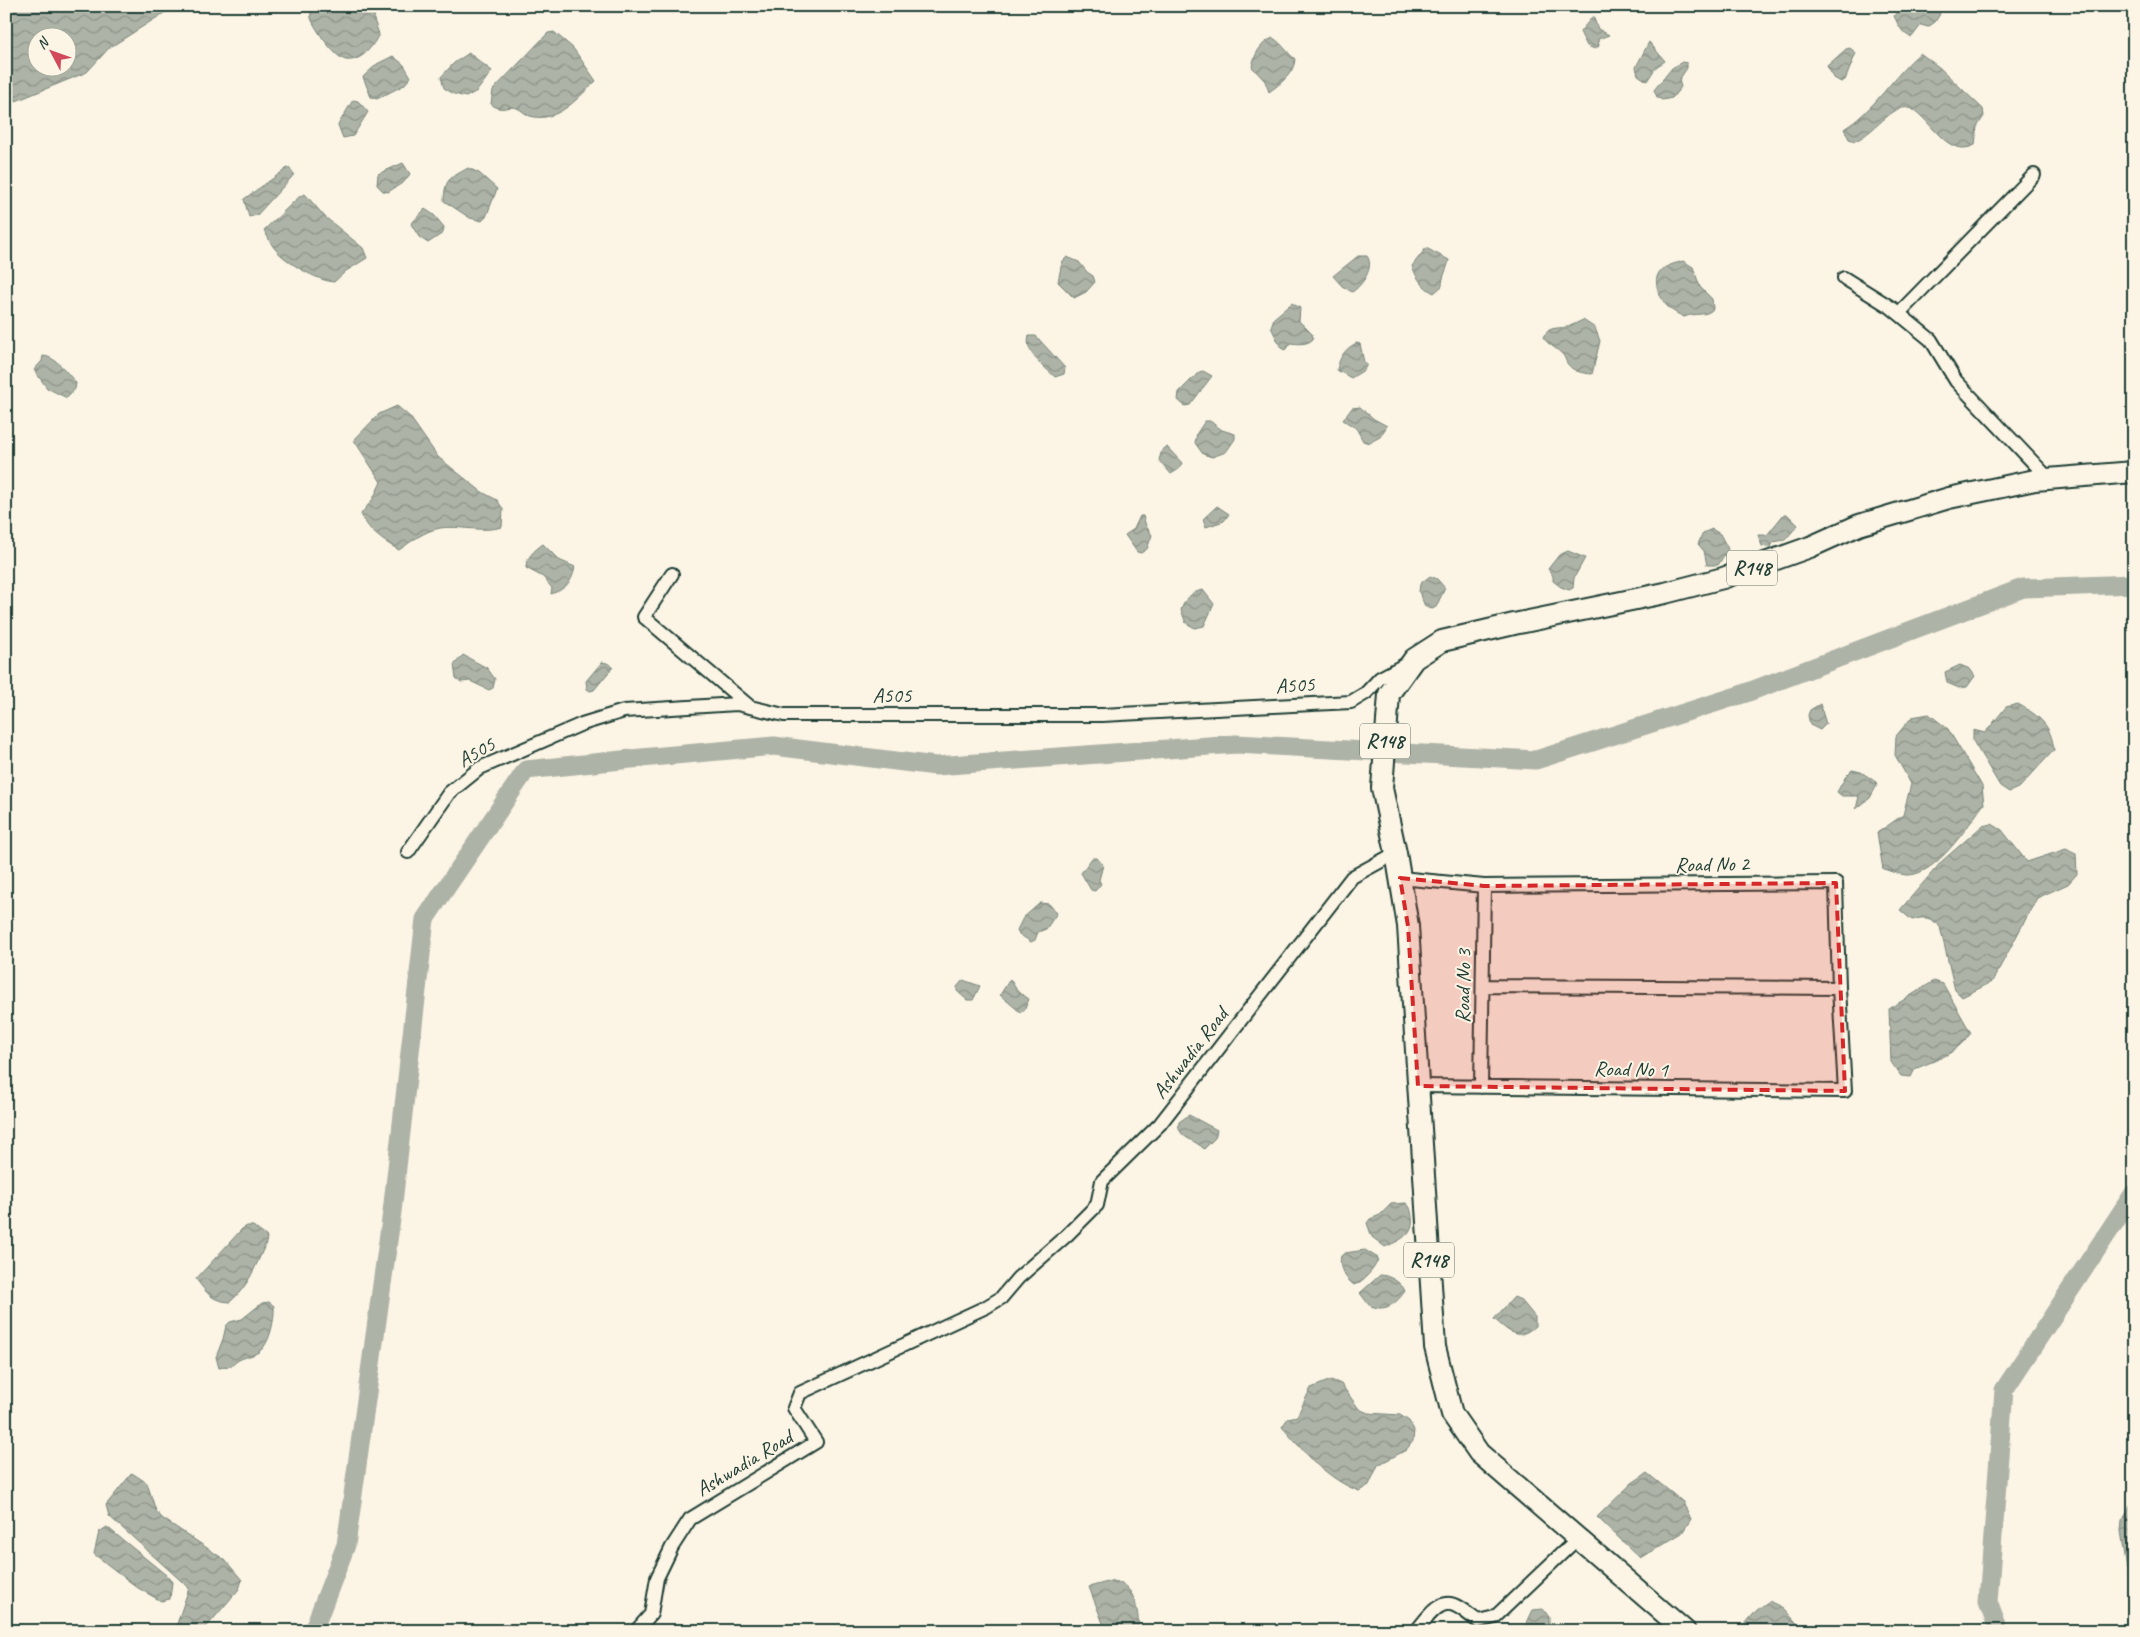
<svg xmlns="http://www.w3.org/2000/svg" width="2140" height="1637" viewBox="0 0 2140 1637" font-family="Caveat,sans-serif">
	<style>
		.water { fill: url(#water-waves); stroke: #758479; fill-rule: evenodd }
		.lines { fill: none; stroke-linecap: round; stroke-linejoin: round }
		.river { stroke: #aeb3a7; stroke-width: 19 }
		.street-casing { stroke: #1f3d34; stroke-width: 16 }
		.primary-casing { stroke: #1f3d34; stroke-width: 24 }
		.street { stroke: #fcf5e5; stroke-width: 12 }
		.primary { stroke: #fcf5e5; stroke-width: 20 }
		.marked { fill: #d62828; fill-opacity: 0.2; stroke: #d62828; stroke-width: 4; stroke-dasharray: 10 6; stroke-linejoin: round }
		.labels { text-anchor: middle; stroke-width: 4; stroke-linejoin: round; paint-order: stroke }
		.shield { fill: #fcf5e5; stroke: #617469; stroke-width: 1 }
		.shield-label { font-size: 20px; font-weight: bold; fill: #1f3d34 }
		.street-label { font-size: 21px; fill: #1f3d34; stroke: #fcf5e5 }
	</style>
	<defs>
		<pattern id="water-waves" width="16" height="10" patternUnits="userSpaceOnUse" patternTransform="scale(1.25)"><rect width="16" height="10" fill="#aeb3a7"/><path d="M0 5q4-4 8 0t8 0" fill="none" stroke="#8d9389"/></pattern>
	</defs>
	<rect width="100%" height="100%" fill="#fcf5e5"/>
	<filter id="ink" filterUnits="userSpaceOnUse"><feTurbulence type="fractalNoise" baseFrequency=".02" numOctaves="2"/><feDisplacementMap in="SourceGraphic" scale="10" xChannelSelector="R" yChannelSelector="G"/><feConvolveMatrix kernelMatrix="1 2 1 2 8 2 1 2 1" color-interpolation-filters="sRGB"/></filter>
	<g filter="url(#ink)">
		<path class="water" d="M6 6H175L109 48 87 72 16 101 6 64ZM38 38H68V68H38Z
			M312 6H375L374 20 379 34C373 46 362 62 346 60 335 58 315 29 311 18 310 14 312 10 312 6Z
			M1901 6H1936L1940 14 1935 22 1928 27 1921 25 1912 37C1902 35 1898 24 1894 16Z
			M1593 16 1598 29 1609 35 1598 39 1599 46 1595 49 1587 46 1580 32Z
			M554 32 573 48 596 81C579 96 558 124 530 116 526 115 522 110 517 108 507 105 502 113 491 104L493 90 548 33Z
			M1273 38C1282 43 1287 53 1295 59 1294 74 1280 84 1269 92L1265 81 1252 67C1254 55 1261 42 1273 38Z
			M1649 42 1665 61 1656 67 1647 81 1638 75 1636 67Z
			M1850 48 1856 53 1845 80 1841 82 1834 78 1827 66 1846 49Z
			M469 53 492 71 477 91 466 97 454 94 444 88 441 77 454 63Z
			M1920 53 1940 68 1983 109 1984 116 1977 127 1975 145C1942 162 1925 102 1902 108 1888 111 1872 134 1855 141L1849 139 1844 129C1874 111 1893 76 1920 53Z
			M393 56 404 65 411 77 404 85 377 99 371 97 363 77 377 64Z
			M1682 62 1687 63V68L1679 80 1681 87 1672 98 1662 100 1657 97 1654 90 1672 68Z
			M353 100 358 101 368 112 353 136 343 138 338 125Z
			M403 163 410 174 404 182 388 192 383 191 377 185 378 174Z
			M289 167 294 174 291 178 257 215 249 217 244 199Z
			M468 168 479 173 497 189 486 217 482 221 470 218 444 201C445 178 449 179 468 168Z
			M305 194 325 217 363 248 367 258 346 271 334 282C318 281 287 263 276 250 271 245 268 237 264 230L300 196Z
			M425 209 434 215 444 227 443 233 428 243 419 237 411 224Z
			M1426 248 1449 260C1447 270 1442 276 1442 286L1434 293C1423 288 1416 277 1412 266Z
			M1358 256H1367C1375 267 1362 286 1352 292L1342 286 1333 276Z
			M1067 257 1079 262 1087 272 1093 276 1095 282 1086 292 1074 298 1058 282 1062 262Z
			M1683 261 1693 267 1700 287 1712 299 1713 309C1706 317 1696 312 1684 317 1680 315 1674 312 1670 309 1659 299 1649 277 1664 268 1670 264 1678 263 1683 261Z
			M1292 303 1300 308 1299 321 1312 334 1313 339C1307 345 1299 344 1290 343L1285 350 1281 348 1271 327 1274 318Z
			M1583 320 1595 328 1600 341 1592 374C1582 373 1573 372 1567 363 1565 359 1564 355 1561 353 1555 347 1547 344 1543 337 1549 326 1556 329 1566 327 1572 326 1578 322 1583 320Z
			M1029 336H1036L1065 368 1064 374 1055 377C1044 366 1024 353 1029 336Z
			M1357 343 1360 344 1364 362 1367 364 1364 370 1351 378 1337 370C1339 358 1345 348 1357 343Z
			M43 356C57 357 67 373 76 383L75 389 67 398 47 388 34 370 42 361Z
			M1203 371 1212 376 1190 405 1185 406 1178 400 1179 392 1199 372Z
			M397 406 410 417 438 457 482 492 497 500 503 509 502 527C482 533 460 525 440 528 424 531 412 541 399 550 383 541 368 531 361 514L373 499 381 482 354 440 379 414Z
			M1360 407 1374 419 1387 426 1380 437 1369 443 1363 441 1356 428 1343 420 1352 408Z
			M1205 421H1210L1222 430 1235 434V439L1226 452 1212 457 1203 454 1195 443 1197 433Z
			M1167 447 1182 463 1179 469 1171 474 1159 460 1162 450Z
			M1217 506 1229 514 1224 521 1206 527 1203 519Z
			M1784 514H1787L1798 525 1785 540 1773 542 1771 548 1762 546 1758 535H1767Z
			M1140 516H1143L1146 526 1152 535 1147 549 1141 553 1137 552 1125 535 1134 529Z
			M1712 529 1720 534 1728 549 1718 565H1707L1704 551 1698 544 1703 533Z
			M543 544 559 560 575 567C572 583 565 589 551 594L552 588 543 577 526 568C526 557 535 550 543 544Z
			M1568 551 1585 558 1574 578 1573 588 1569 590 1561 587 1553 581V576L1548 569 1559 555Z
			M1430 576 1437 579 1445 588 1436 607 1432 609 1425 606 1419 592 1420 584Z
			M1203 590 1214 604 1204 626 1195 628 1186 623 1181 610C1185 599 1191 592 1203 590Z
			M463 655 487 668 495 679 493 688 489 690 470 681 461 682 456 678 454 665Z
			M602 662 607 663 613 667 594 690 590 691 587 689 586 681Z
			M1960 665 1970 669 1975 676 1967 687 1959 688 1947 683 1945 672Z
			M1820 704 1826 724 1820 730 1810 725 1808 715 1810 710Z
			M2018 704C2039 716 2051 724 2054 750L2020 787 2009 792 2000 786 1973 741V730L1985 733 2006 707Z
			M1929 714 1948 729 1982 786 1984 804C1968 825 1936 877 1906 875 1899 874 1891 871 1883 869L1877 833 1903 815 1911 784 1895 755 1896 736 1912 717Z
			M1852 770 1861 772 1876 782 1877 785 1870 798 1856 809 1859 796H1842L1837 792 1846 776Z
			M1992 824 2002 830 2027 862 2066 849 2076 854 2077 874 2068 884 2037 898 1992 982 1962 997 1955 990 1940 927C1931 917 1925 916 1912 920L1900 910 1942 861 1982 826Z
			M1092 858H1097L1103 865 1099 880 1101 884 1095 891 1091 890 1081 873Z
			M1040 903 1049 904 1057 913 1046 929 1038 932 1035 940 1031 942 1019 934 1017 930 1023 918Z
			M1010 979 1018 992 1029 999 1024 1011 1020 1012 1000 995Z
			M963 980 980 986 973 1000H967L957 991V987Z
			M1934 981 1943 984 1971 1033C1953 1056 1940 1058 1915 1069L1911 1077 1901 1076 1891 1062 1889 1009Z
			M1189 1115 1217 1130 1215 1138 1204 1149C1195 1139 1176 1138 1179 1122Z
			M1406 1203C1411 1207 1411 1211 1412 1217 1415 1235 1398 1241 1385 1247L1372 1237 1367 1223 1370 1219 1380 1215 1391 1204Z
			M247 1226H253L267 1237 266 1243C256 1265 249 1286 230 1302 211 1301 207 1293 196 1279L242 1229Z
			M1365 1250 1378 1258C1377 1267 1363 1282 1354 1285 1345 1278 1338 1268 1341 1256L1345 1253Z
			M1380 1275C1389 1275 1402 1283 1405 1291 1396 1304 1385 1313 1369 1305L1360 1293Z
			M1514 1297 1521 1300 1535 1317V1326C1517 1342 1510 1332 1494 1319Z
			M269 1302 274 1306C275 1319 270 1343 260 1351 251 1358 239 1356 232 1366L219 1368 216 1357 223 1339 226 1326 230 1322 242 1319 262 1303Z
			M1331 1380 1341 1384 1359 1409 1368 1413 1400 1415 1409 1421 1414 1430 1413 1441 1406 1450 1378 1465 1369 1485 1359 1491C1328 1480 1303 1451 1282 1427L1288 1418 1297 1416 1311 1388Z
			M132 1473 147 1483 156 1511 162 1518 225 1560 242 1580 239 1589 203 1631H185L177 1624 189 1588 109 1516 106 1505Z
			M1647 1473 1683 1502 1691 1519 1682 1533 1640 1558 1597 1517 1632 1483Z
			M2134 1500V1569H2127L2121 1531 2122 1520Z
			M107 1527 166 1575 172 1582 170 1599 161 1601 138 1588 94 1554 99 1532Z
			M1111 1581C1136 1583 1138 1610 1139 1631H1106L1089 1587Z
			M1769 1601 1783 1608 1804 1631H1739L1757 1610Z
			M1543 1609 1549 1617V1631H1523L1533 1610Z"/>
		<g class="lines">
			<path class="river" d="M313 1631 346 1545 392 1212 425 919 526 770 641 758 774 746 936 766 1236 744 1536 760 1743 694 2023 588 2134 584
				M1999 1631 1988 1602 2004 1390 2134 1193"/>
			<g class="street-casing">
				<path id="street" d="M1844 278 1892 308 1931 340 1956 381 2049 479
					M1899 313 2034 175
					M672 574 644 617 748 705
					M408 852 449 793 480 768 582 724 624 711 737 704 784 715H1102L1351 702 1366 693 1380 678 1408 663
					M1400 878 1484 886 1836 883 1839 988
					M1418 1086 1845 1091 1839 988 1483 986
					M1481 1087 1484 886
					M636 1631 651 1614 657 1578 672 1547 690 1519 816 1442 794 1408 800 1393 986 1307 1001 1298 1018 1278 1067 1235 1097 1205 1102 1181 1160 1124 1352 877 1396 853
					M1416 1631C1425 1621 1439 1598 1454 1605 1462 1608 1470 1616 1478 1621L1495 1617 1577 1539"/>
			</g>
			<g class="primary-casing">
				<path id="primary" d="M1685 1631 1479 1453 1452 1414 1435 1347 1408 926 1396 853 1382 788 1389 694 1414 659 1442 641 1514 624 1665 593 1723 578 1810 547 1859 525 1949 498 2035 480 2134 472"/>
			</g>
			<use href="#street" class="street"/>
			<use href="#primary" class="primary"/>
		</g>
	</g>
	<path class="marked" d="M1400 878 1484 886 1836 883 1845 1091 1418 1086 1408 926Z"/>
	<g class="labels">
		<g class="shield">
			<rect x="1727" y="550.5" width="50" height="35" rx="4"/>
			<rect x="1360" y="723.5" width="50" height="35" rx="4"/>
			<rect x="1404" y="1242.5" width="50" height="35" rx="4"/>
		</g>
		<g class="shield-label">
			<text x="1752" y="575">R148</text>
			<text x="1385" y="748">R148</text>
			<text x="1429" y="1267">R148</text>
		</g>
		<g class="street-label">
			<text transform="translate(1295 685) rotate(-4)" y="7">A505</text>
			<text x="892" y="702">A505</text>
			<text transform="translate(476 752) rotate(-30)" y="7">A505</text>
			<text transform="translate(1712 864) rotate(-1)" y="7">Road No 2</text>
			<text transform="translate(1463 986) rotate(-89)" y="7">Road No 3</text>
			<text transform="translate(1190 1053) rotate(-52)" y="7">Ashwadia Road</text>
			<text transform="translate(1631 1069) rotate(1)" y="7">Road No 1</text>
			<text transform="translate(744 1463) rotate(-31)" y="7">Ashwadia Road</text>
		</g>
	</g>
	<rect width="2140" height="1637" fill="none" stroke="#fcf5e5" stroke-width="25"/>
	<rect x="12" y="12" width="2115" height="1612" fill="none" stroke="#1f3d34" stroke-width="2" filter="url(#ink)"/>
	<g transform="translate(52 52) rotate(311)"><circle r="24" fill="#fcf5e5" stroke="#a4ab9e"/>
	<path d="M0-4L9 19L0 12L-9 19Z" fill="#d1495b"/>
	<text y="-8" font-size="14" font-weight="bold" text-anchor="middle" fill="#1f3d34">N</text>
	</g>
</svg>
